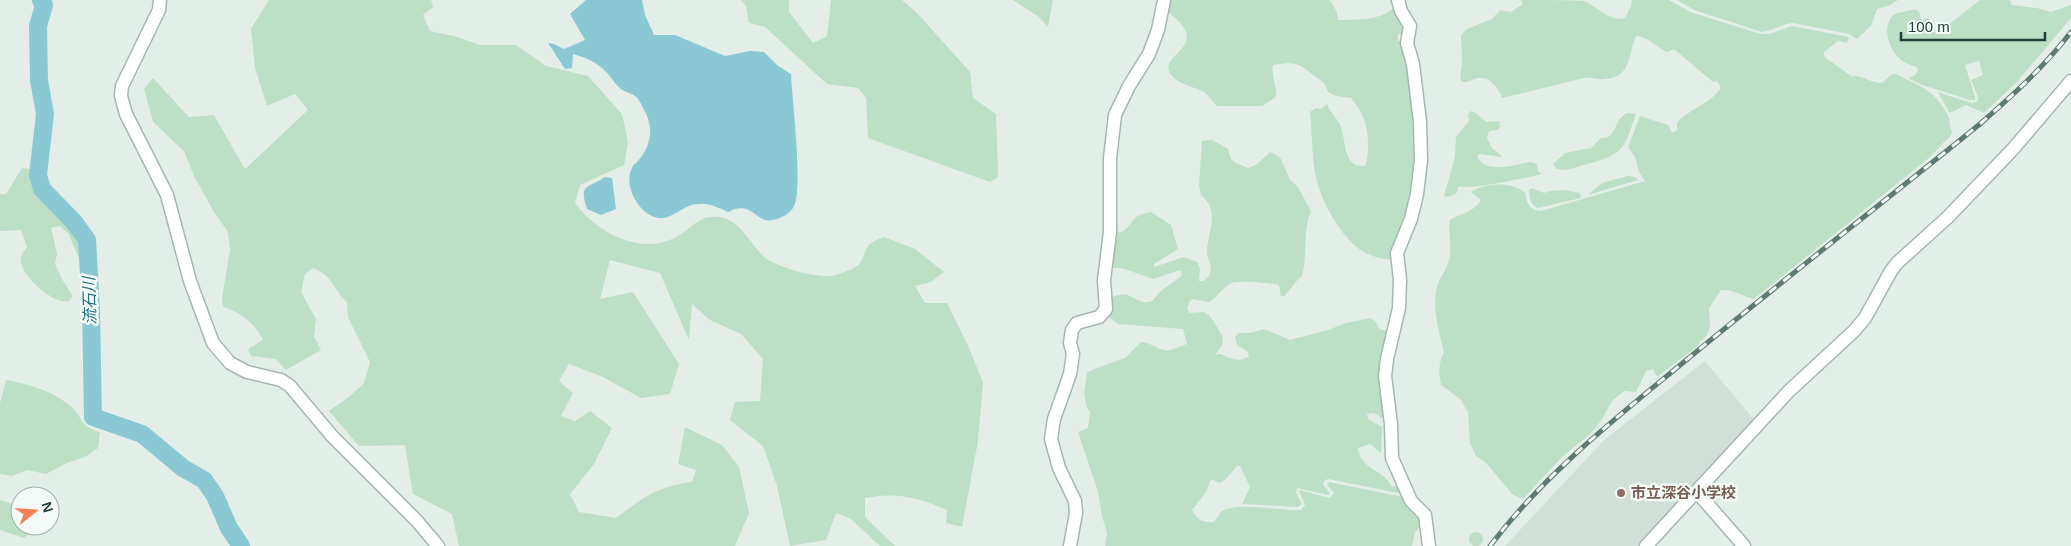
<svg xmlns="http://www.w3.org/2000/svg" width="2071" height="546" viewBox="0 0 2071 546" font-family="Arial,'Noto Sans JP',sans-serif">
	<style>
		.built { fill: #d2ded8 }
		.green { fill: #bcdfc5 }
		.water { fill: #8ac9d4 }
		.lines { fill: none; stroke-linecap: round; stroke-linejoin: round }
		.river { stroke: #8ac9d4; stroke-width: 18 }
		.minor-casing { stroke: #a6b6b0; stroke-width: 15 }
		.minor { stroke: #fff; stroke-width: 12 }
		.rail-casing { stroke: #5d7b73; stroke-width: 5 }
		.rail { stroke: #f4faf7; stroke-width: 3; stroke-dasharray: 9; stroke-linecap: butt }
		.education-dot { fill: #8d6e63; stroke: #f4faf7; stroke-width: 2 }
		.labels { text-anchor: middle; stroke-width: 5; stroke-linejoin: round; paint-order: stroke }
		.education-label { font-size: 15px; font-weight: bold; fill: #785e54; stroke: #f4faf7; text-anchor: start }
		.water-label { font-size: 16px; font-style: italic; fill: #1a6e7e; stroke: #f4faf7 }
	</style>
	<rect width="100%" height="100%" fill="#e4eee9"/>
	<path class="built" d="M1705 361 1755 421 1640 546H1505L1604 440Z"/>
	<path class="green" d="M269 0H431L433 7 423 15 430 31 454 36 480 45H516L546 66 588 76 622 114 628 142 624 165 580 185 575 203C597 233 642 257 678 236 693 227 699 215 719 217 739 219 750 243 763 256 774 267 822 280 836 275 842 273 852 270 857 266 863 262 864 252 868 246 871 242 879 239 884 237L915 249 944 272 931 282 915 286 925 303H947L970 350 983 383 978 441 962 527 946 523 947 510C917 497 897 492 865 498V517L895 546H880L851 519 836 513 826 540 790 546 777 486 763 446 730 420 735 402 760 401 763 359 741 334 710 320 692 304 689 340 660 273 610 260 600 299 633 292 679 364 670 394 641 398 603 377 569 364 559 381 573 393 561 416 575 421 590 411 612 428 594 464 570 494 579 512 616 518C645 497 654 487 692 482L696 470 678 464 685 427 722 445 739 467 749 513 735 546H459L452 514 413 494 405 445 359 446 329 411 349 397 364 383 370 362 348 317 347 302C332 289 334 276 313 268L305 274 301 292 316 319 314 337 321 350 286 370 276 359 251 356 248 349 263 340C255 324 241 312 223 307L222 298 230 250 228 232 214 212 194 176 184 151 153 122 144 89 153 78 189 117 214 115 245 169 308 110 295 94 267 106 255 68 251 29Z
		M741 0H789V12L813 43 827 36 831 0H902L918 14 970 72 973 98 996 114 998 177 990 182 868 138 866 98 858 88 827 84 765 27 749 23 746 6Z
		M1013 0H1053L1048 27 1039 17Z
		M1160 0H1330L1337 12 1338 20C1359 19 1376 21 1393 9L1390 0H1396L1406 35 1398 34V41L1405 42 1413 76 1416 193 1392 260C1383 259 1374 257 1366 253 1342 241 1319 198 1315 173 1312 153 1312 132 1310 112L1316 108 1321 109 1327 104C1330 113 1338 118 1341 127 1346 141 1343 168 1365 166 1368 159 1368 153 1368 146 1368 126 1364 114 1351 98L1336 96 1328 92C1325 82 1322 81 1313 75 1297 62 1294 62 1273 65 1271 77 1277 85 1276 97L1262 106H1217C1212 102 1209 95 1204 92 1193 86 1176 84 1170 73 1158 54 1214 47 1169 13H1165Z
		M1521 0C1534 0 1573 0 1583 1 1598 6 1608 22 1625 18L1631 6 1632 0H1669L1690 12 1761 34H1770L1792 26 1849 37 1847 43 1838 41 1823 53 1826 58 1851 76C1862 74 1870 83 1882 83L1891 75 1896 74C1921 87 1934 89 1948 116 1951 121 1948 125 1952 131L1951 135 1930 157 1754 299C1742 296 1733 289 1721 290L1709 308 1710 326 1707 335 1695 348 1657 377 1653 369 1646 371 1636 392 1624 391 1612 401 1601 421 1590 434 1561 458 1523 499 1513 495 1486 463 1476 456 1470 443 1468 412 1460 399 1441 385C1439 372 1438 364 1444 352 1439 333 1431 303 1438 284 1440 277 1446 270 1448 263 1453 251 1449 234 1449 221 1459 213 1474 213 1481 200L1471 192C1485 183 1512 181 1525 193 1527 203 1529 210 1541 211L1645 181 1639 172 1635 157 1628 147 1640 116 1668 125 1672 133 1677 130V123C1690 108 1710 104 1721 88L1717 81 1713 82 1674 49 1667 52C1657 47 1647 36 1636 36 1627 57 1632 77 1604 79 1597 80 1591 77 1584 78L1502 98C1499 88 1489 76 1478 78 1471 79 1470 83 1462 82L1460 78 1462 65 1461 35 1467 29 1492 19 1500 10 1511 12 1523 4Z
		M1677 0H1898L1890 5 1877 9 1871 26 1857 39 1849 34 1793 23C1781 24 1773 31 1762 32L1694 10Z
		M1980 0H2010L2012 5 2037 8 2051 12 2071 5V18L2017 82 1984 113 1966 105 1952 112H1949L1938 92 1971 103 1977 102 1978 97 1971 80 1983 75 1979 61 1965 65 1975 97V100H1970L1922 85 1908 78 1914 76 1918 71 1917 67C1914 66 1909 65 1906 63 1891 56 1880 29 1893 15 1897 12 1910 11 1915 9L1919 11 1921 20 1928 18 1930 20 1927 29 1936 33 1942 30Z
		M1471 111 1476 113 1486 122 1499 121 1500 127 1498 130 1489 131 1487 138 1492 148 1503 157 1480 154 1477 156C1484 175 1518 164 1531 162L1537 164 1538 171 1542 174C1529 177 1468 191 1459 186L1456 194 1447 197 1444 196 1455 157 1456 137 1469 121 1468 114Z
		M1628 113 1636 114C1624 147 1626 153 1591 163 1582 165 1574 169 1564 170L1557 169 1553 164 1565 153 1591 148 1601 138C1619 138 1612 119 1628 113Z
		M1212 140 1228 149 1231 159 1236 163 1248 168 1256 165 1270 152 1280 157 1290 180 1298 187 1311 211C1302 232 1308 254 1302 276 1294 282 1291 290 1284 296H1281L1279 285C1272 283 1236 280 1231 283 1223 288 1217 297 1209 302L1192 299 1189 302 1187 309 1190 313 1204 312 1210 316 1217 327 1223 338 1222 345 1215 355 1221 354C1230 359 1239 363 1249 356L1248 352 1237 345 1235 337 1238 333H1250L1264 329 1290 340 1328 330 1346 323 1370 318 1375 321 1380 330H1389L1387 413 1382 418 1374 413 1367 414 1368 419 1382 427 1381 453 1370 444 1358 448C1360 470 1384 469 1392 487L1401 484 1403 494 1328 479 1324 481 1323 484 1330 494 1328 495 1297 488 1296 493 1302 504 1298 507 1242 504 1250 487 1240 466H1237L1226 479 1220 483 1211 479 1206 492 1192 510C1198 520 1202 523 1214 522 1217 518 1219 513 1224 510 1241 502 1280 511 1301 510L1305 505 1299 490 1330 498 1334 493 1327 485 1329 482 1403 497 1425 520 1415 533 1412 546H1105L1107 533 1102 516 1098 492 1078 432 1088 428 1090 412 1087 408 1084 394 1087 373 1094 369 1125 358 1141 342C1152 343 1155 348 1163 350 1171 352 1180 346 1187 344L1183 329 1118 324 1107 316V300C1132 286 1132 304 1148 302 1154 302 1156 295 1160 292 1167 286 1175 282 1182 275L1180 270 1153 279 1122 268H1108L1114 230 1120 233C1135 225 1129 215 1151 212L1171 225 1178 249 1154 264V267L1184 257 1197 262 1200 269 1199 281H1204C1218 269 1206 262 1207 249 1209 229 1220 211 1201 195L1199 185 1202 141Z
		M22 168 32 169 39 182 60 203 86 241 87 252 81 263 68 233 60 226 51 228 57 254 55 264 63 281 73 296 69 301C66 301 61 302 58 300 44 295 18 272 21 257 22 253 25 250 27 247L21 230 0 231V194H6Z
		M1628 176 1635 177 1638 180 1588 195 1602 183Z
		M1532 188 1544 193 1550 191 1564 190 1580 193 1581 198 1538 208C1530 205 1530 198 1529 190Z
		M6 380C28 384 51 390 69 405 84 417 78 426 100 432L98 448 85 457 69 462 46 474 27 470 12 476 0 474V403Z
		M0 500 20 506V526H31L33 530 24 538 0 530Z
		M1469 539a7 7 0 1 1 14 0a7 7 0 1 1-14 0Z"/>
	<path class="water" d="M586 0H642L645 15 654 35H675L725 56 750 51 764 52 778 66 791 74C792 99 804 192 793 208 789 214 780 219 773 220 755 224 753 199 728 212 719 208 709 203 699 204 680 204 670 226 650 215 635 207 623 182 633 166 634 163 637 163 638 161 652 145 654 126 643 108 641 104 639 99 635 96 631 93 625 92 621 89 615 85 612 77 606 72 597 62 586 58 573 54L572 68 565 69 548 43 554 44 564 49 585 40 570 14Z
		M605 177 612 178 616 209 601 215 587 209C579 184 586 189 605 177Z"/>
	<g class="lines">
		<path class="river" d="M41 0 44 5 38 26 39 80 45 114 38 175 42 189 74 222 87 240 91 310 93 417 142 434 183 468 204 480 215 496 229 528 241 546"/>
		<g class="minor-casing">
			<path id="minor" d="M160 0 159 10 122 86 121 96 126 114 167 195 190 281 213 343 230 363 247 372 281 380 290 386 332 436 417 521 438 546
				M1398 0 1401 11 1410 26 1407 43 1413 64 1420 122 1421 160 1417 194 1411 219 1397 253 1400 280 1399 308 1387 359 1385 376 1391 424 1392 458 1411 501 1425 515 1429 546
				M1697 492 1744 546
				M1070 546 1076 513 1075 501 1059 468 1051 439 1054 419 1070 374 1073 354 1070 343 1072 330 1077 323 1099 317 1106 309 1104 280 1110 232V158L1115 115 1129 86 1149 54 1158 30 1164 0
				M1646 546 1789 391 1854 331 1865 318 1891 271 1897 263 1947 218 2013 149 2071 81"/>
		</g>
		<use href="#minor" class="minor"/>
		<g class="rail-casing">
			<path id="rail" d="M1490 546C1544 475 1610 423 1679 366 1778 284 1880 205 1980 124 2013 95 2044 67 2071 32"/>
		</g>
		<use href="#rail" class="rail"/>
	</g>
	<circle class="education-dot" cx="1621" cy="493" r="5"/>
	<g class="labels">
		<g class="education-label">
			<text x="1631" y="498">市立深谷小学校</text>
		</g>
		<g class="water-label">
			<text transform="translate(89 301) rotate(-92)" y="6">流石川</text>
		</g>
	</g>
	<g transform="translate(35 511) rotate(73)"><circle r="24" fill="#f4faf7" stroke="#a0b0ab"/>
	<path d="M0-4L9 19L0 12L-9 19Z" fill="#f67f59"/>
	<text y="-8" font-size="14" font-weight="bold" text-anchor="middle" fill="#224038">N</text>
	</g>
	<path d="M1901 32v8h144v-8" fill="none" stroke="#224038" stroke-width="2.5"/>
	<text x="1908" y="32" font-size="15" fill="#224038" stroke="#f4faf7" stroke-width="4" paint-order="stroke">100 m</text>
</svg>
